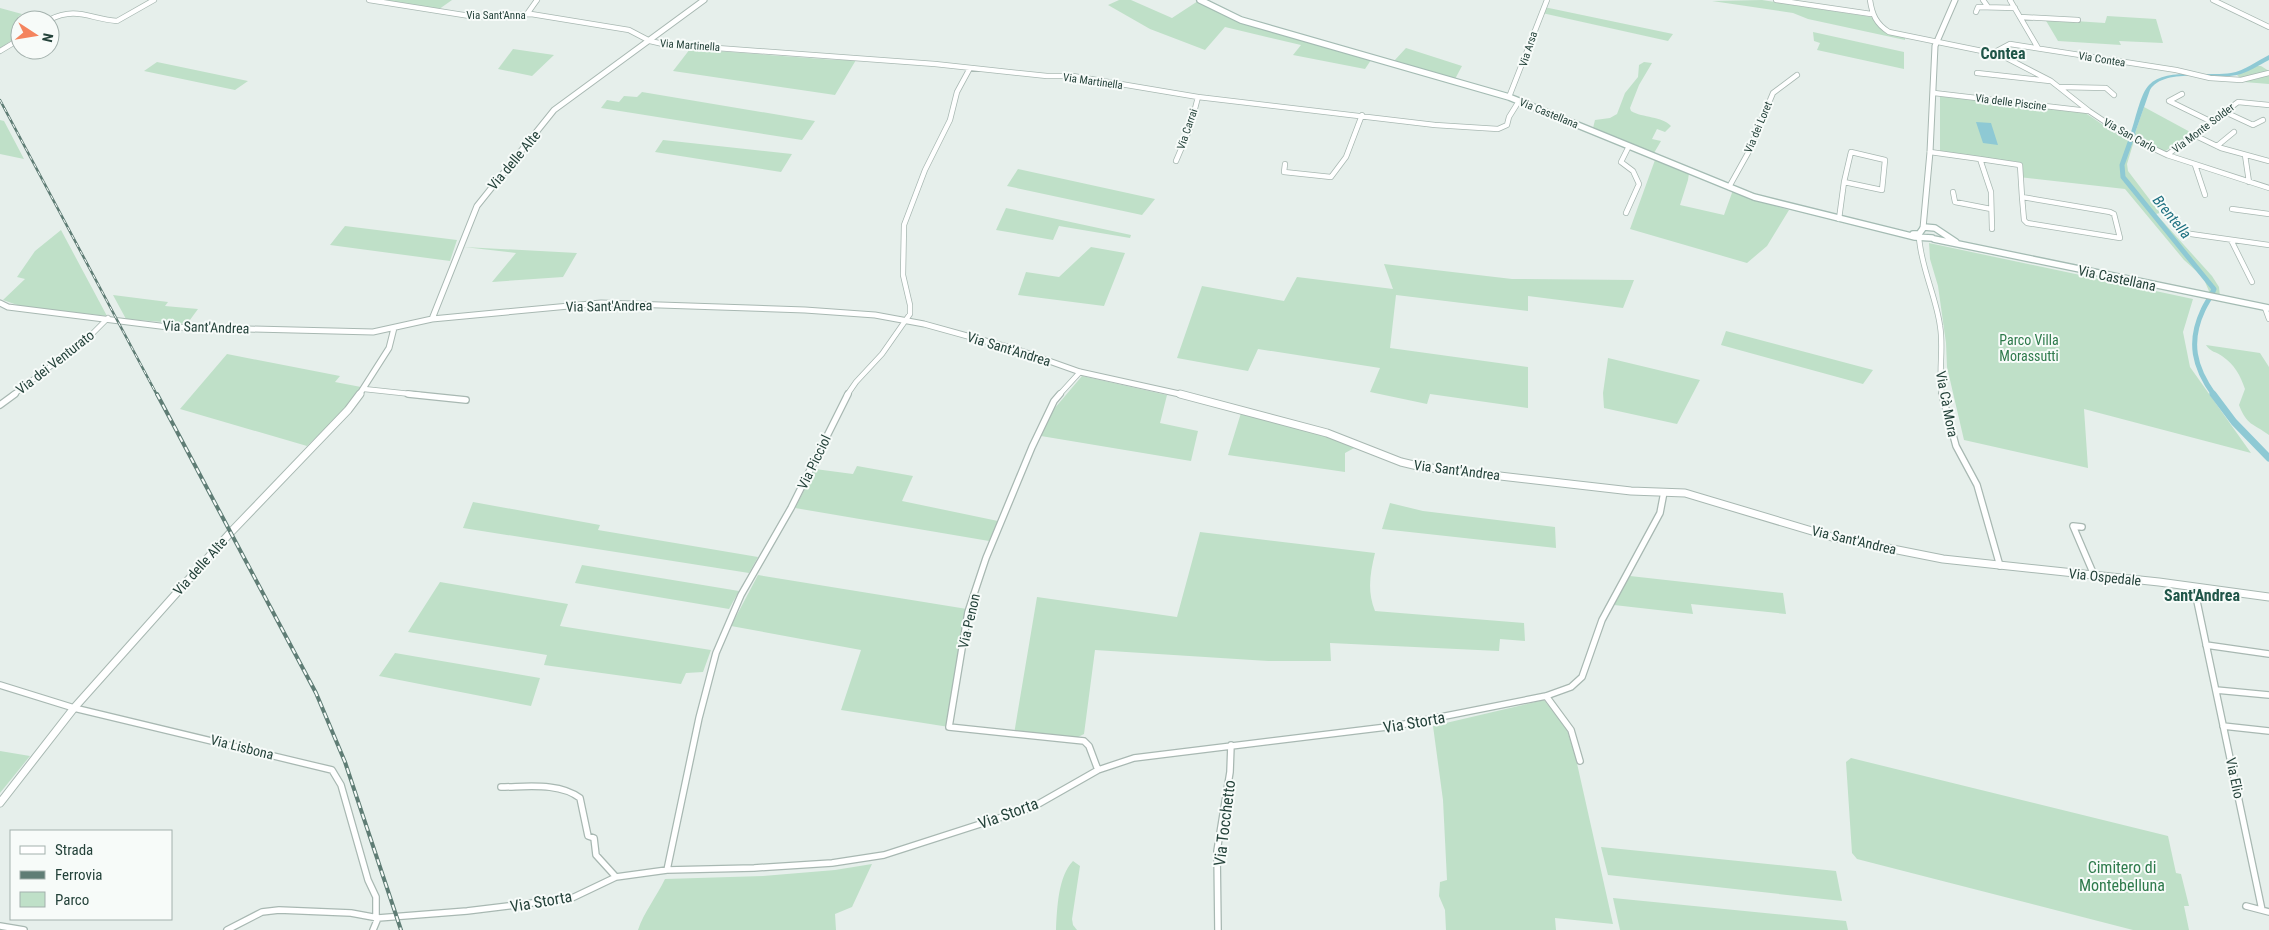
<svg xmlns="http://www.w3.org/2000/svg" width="2269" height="930" viewBox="0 0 2269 930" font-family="'Roboto Condensed',sans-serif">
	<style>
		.green { fill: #bfe0c8 }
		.water { fill: #8ec9d4 }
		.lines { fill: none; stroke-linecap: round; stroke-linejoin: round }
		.canal-far1 { stroke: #8ec9d4; stroke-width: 5 }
		.canal { stroke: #8ec9d4; stroke-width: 7 }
		.minor-far1-casing { stroke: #a8b8b2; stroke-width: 6 }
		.minor-casing { stroke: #a8b8b2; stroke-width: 8 }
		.tertiary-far1-casing { stroke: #a8b8b2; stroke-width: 7 }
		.tertiary-casing { stroke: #a8b8b2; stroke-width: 9 }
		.secondary-casing { stroke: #a4bbb3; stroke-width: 8 }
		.minor-far1 { stroke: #fff; stroke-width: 4.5 }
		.minor { stroke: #fff; stroke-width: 5.5 }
		.tertiary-far1 { stroke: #fff; stroke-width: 5 }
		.tertiary { stroke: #fff; stroke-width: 7 }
		.secondary { stroke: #fff; stroke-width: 5.5 }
		.rail-far1-casing { stroke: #5f7d75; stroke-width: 2.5 }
		.rail-casing { stroke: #5f7d75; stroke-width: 4 }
		.rail-far1 { stroke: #f7fbf9; stroke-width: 1; stroke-dasharray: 4.5; stroke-linecap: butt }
		.rail { stroke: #f7fbf9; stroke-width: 2; stroke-dasharray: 6; stroke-linecap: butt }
		.labels { text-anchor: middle; stroke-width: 4; stroke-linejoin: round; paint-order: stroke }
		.far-street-label { font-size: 11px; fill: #24423a; stroke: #f7fbf9 }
		.street-label { font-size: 14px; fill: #24423a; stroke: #f7fbf9 }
		.park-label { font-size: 14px; fill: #2d7a4b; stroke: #f7fbf9 }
		.water-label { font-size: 15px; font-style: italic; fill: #1c6f80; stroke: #f7fbf9 }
		.far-district-label { font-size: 16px; font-weight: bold; fill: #1f5548; stroke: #f7fbf9 }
		.quarter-label { font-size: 16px; font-weight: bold; fill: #1f5548; stroke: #f7fbf9 }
		.near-street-label { font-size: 16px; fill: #24423a; stroke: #f7fbf9 }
		.near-park-label { font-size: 16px; fill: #2d7a4b; stroke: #f7fbf9 }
	</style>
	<rect width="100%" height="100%" fill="#e6efeb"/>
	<path class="green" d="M389 0H452L435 12 385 2Z
		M1119 0H1131L1172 18 1198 1 1239 21 1371 60 1365 69 1293 55 1301 45 1225 27 1205 50 1150 29 1108 5Z
		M1762 0 1871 17 1884 31 1905 37V40L1808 19 1793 13 1712 1Z
		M1544 7 1673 34 1668 41 1542 13Z
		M0 8 22 14 18 17 29 20H20V35L0 48Z
		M2107 16 2156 19 2163 43 2119 41 2121 45 2058 41 2045 19 2105 23Z
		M1813 32 1904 52V69L1817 50 1820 43 1814 41Z
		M1406 48 1462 66 1455 79 1394 61Z
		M513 49 554 55 532 76 498 69Z
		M690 49 836 60H856L835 95 673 71Z
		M157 62 248 81 235 90 144 71Z
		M1644 62 1652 63 1639 85 1630 108 1631 111C1643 118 1662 116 1671 126L1665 132 1657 129 1652 139 1661 141 1654 153 1593 128 1595 120 1610 118 1617 114 1625 93 1638 77 1639 65Z
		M2257 66H2261L2269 71V84L2244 82 2237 75Z
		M642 92 815 121 802 140 601 108 607 100 619 102 624 96 637 97Z
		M1940 95 2084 112 2115 133 2134 141 2127 164 2128 171 2160 213 2156 214 2212 276 2219 287 2220 297 2211 296 2203 277 2184 260 2125 189 2019 177 2018 162 1940 152Z
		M2144 107 2192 133 2164 152 2134 136Z
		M0 120 4 121 24 159 0 154Z
		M663 140 792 154 781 172 655 152Z
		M1655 160 1689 173 1688 180 1680 205 1724 215 1733 190 1748 198 1789 210 1767 246 1747 263 1630 229Z
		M1018 169 1155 199 1142 215 1007 186Z
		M1006 208 1131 235 1130 238 1059 226 1053 240 996 230Z
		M345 226 457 240 450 261 330 245Z
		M61 230 107 316 23 307 3 300 25 279 17 277 35 251Z
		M1929 243 2193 299 2183 332 2190 367 2251 453 2084 409 2088 468 1964 440 1947 367 1946 343 1938 286 1930 259Z
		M464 247 577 253 563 277 492 282 516 253Z
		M1091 247 1125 253 1104 306 1018 295 1026 272 1059 277Z
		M1384 264 1512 279 1634 280 1623 308 1528 296V311L1396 295 1390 348 1528 367V408L1430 394 1427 404 1370 392 1380 368 1258 349 1248 371 1177 358 1202 286 1284 301 1297 277 1393 289Z
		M113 295 168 302 165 306 198 309 187 324 126 319Z
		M1726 331 1873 370 1863 384 1721 345Z
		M2206 345 2260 353 2269 367V435C2253 423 2247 426 2239 405L2245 389C2240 375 2235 365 2222 356 2217 352 2210 352 2206 345Z
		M227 354 340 376 335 382 361 387 339 415 307 446 180 409Z
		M1608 358 1700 380 1677 424 1604 408 1603 393Z
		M1082 376 1167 395 1160 423 1198 431 1191 461 1041 436 1054 409Z
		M1241 413 1325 435 1356 447 1345 453V472L1228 455Z
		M857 466 913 476 902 501 998 521 989 541 795 508 815 469 853 474Z
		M473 502 600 525 598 530 758 557 749 573 463 528Z
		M1390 503 1423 511 1555 527 1556 548 1382 529Z
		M1200 532 1375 553C1370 574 1367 591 1375 611L1524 623 1525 641 1500 639 1499 651 1330 643 1331 661H1268L1095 650 1084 734 1074 739 1014 734 1037 597 1177 617Z
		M582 565 739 591 729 609 575 583Z
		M758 575 967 609 949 727 841 710 861 650 731 626Z
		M1630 576 1783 593 1786 614 1691 604 1693 614 1614 605Z
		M440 582 568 604 560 626 711 650 703 672 686 673 681 684 544 665 547 655 408 632Z
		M395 653 540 678 531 706 379 676Z
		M1544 700 1567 730 1576 759 1613 924 1555 918 1556 930H1446L1445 910 1439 896 1440 882 1447 880 1443 800 1433 726Z
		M0 751 30 756 0 793Z
		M1851 758 2168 836 2176 873 2181 874 2189 906H2184L2189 930H2133L1857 859 1852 853 1846 762Z
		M1601 847 1836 871 1842 901 1608 875Z
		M1073 861 1080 866 1072 919 1073 925 1077 930H1056C1057 909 1058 876 1073 861Z
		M872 864 852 907 835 914 836 930H638C644 912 657 896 665 879L763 876 835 870Z
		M1613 898 1846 921 1848 930H1620Z"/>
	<path class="water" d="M2269 55V60C2259 65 2247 73 2237 75 2215 80 2163 67 2150 90L2134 136 2130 135C2135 122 2140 94 2149 85 2165 67 2209 77 2231 73 2244 71 2257 61 2269 55Z
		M1976 122 1991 123 1998 145 1983 143Z"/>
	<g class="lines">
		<path class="canal-far1" d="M2133 134 2122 165 2123 177 2214 289C2211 297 2206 303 2203 310 2188 342 2194 367 2214 395"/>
		<path class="canal" d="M2213 394 2234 422 2269 458"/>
		<g class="minor-far1-casing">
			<path id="minor-far1" d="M369 0 476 17 531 14 629 30 650 41 663 44 935 64 1047 76H1073L1198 97 1435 125 1498 129 1507 125 1509 117 1519 101
				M1776 0 1871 14
				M1870 0C1872 14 1876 24 1889 32L1987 52H1995L2010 44 2176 70 2210 78 2241 80 2269 73
				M1983 0 1988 7
				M2010 0 2038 48
				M2213 0 2269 27
				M1976 12 1978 7 2015 8
				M527 14 537 0
				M2020 17 2078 20
				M49 20C76 6 90 19 117 21L154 0
				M0 51 20 39
				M1995 52 2051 81 2089 111 2125 135 2167 155 2269 188
				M1977 73 2050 81
				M2059 87 2106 88 2114 95
				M1934 93 2088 111
				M2182 94 2169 101 2212 122
				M1509 97 1547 0
				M2225 112 2253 125 2263 120
				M2194 135 2221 148 2269 161
				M2217 146 2234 132
				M1851 152 1885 160 1882 190 1844 182Z
				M1930 152 1980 159 1991 192 1992 229
				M2167 155 2238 102 2269 105
				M2245 155 2249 182
				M1980 159 2020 165 2022 197
				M1176 161 1190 128 1198 97
				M1285 164 1284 172 1331 177 1346 157 1362 115
				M2195 165 2205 195
				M1729 187 1748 153 1773 93 1797 75
				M1953 192 1955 202 1991 209
				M2022 197 2110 212 2114 214 2120 238 2027 223 2024 220Z
				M2232 209 2269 214
				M1626 213 1639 184 1633 171 1621 162 1629 146
				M1839 219 1844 182
				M2184 233 2269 245
				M1919 237C1921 268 1936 296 1940 326 1944 349 1938 371 1942 395
				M2231 240 2252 282
				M2265 308 2269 319
				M364 389 420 395
				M13 395 90 336 108 318
				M847 395 856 382 882 354 910 314V305L903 275 904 225 925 170 950 120 957 92 970 68
				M1059 395 1080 372"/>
		</g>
		<g class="minor-casing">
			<path id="minor" d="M408 394 466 400
				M1060 394 1054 401 1032 447 986 558 968 612 949 727 1084 741 1089 746 1098 770
				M1942 394 1956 446 1977 485 2000 566
				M0 405 15 394
				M2082 527 2073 526 2094 575
				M2194 587 2262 910
				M2206 645 2269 654
				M0 685 74 708 332 770 341 785 368 880 376 897V917
				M2216 690 2269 695
				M1546 696 1571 730 1580 761
				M2223 726 2269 731
				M501 787C526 787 559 782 580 798L588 836 594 838 596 855 616 877
				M667 870 699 718 716 653 741 595 791 508 848 394
				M2246 906 2269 912
				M0 926 24 930
				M227 930 262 912 279 910 351 913 378 918 467 911 572 898 616 877 667 870 754 868 832 863 884 855 1033 807 1098 770 1134 758 1395 726 1546 696 1571 687 1582 677 1602 620 1660 513 1664 492
				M373 930 378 918
				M1218 930 1217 851 1230 772 1231 745"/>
		</g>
		<g class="tertiary-far1-casing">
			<path id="tertiary-far1" d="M1923 228 1930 152 1935 46 1955 0
				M0 303 8 307 168 327 373 332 432 319 601 303 805 310 875 315 924 324 1018 350 1080 372 1184 395
				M432 319 477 206 554 110 704 0
				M359 395 389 348 394 328"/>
		</g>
		<g class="tertiary-casing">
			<path id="tertiary" d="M1180 394 1327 433 1401 462 1422 467 1631 491 1685 493 1832 537 1943 559 2159 582 2269 597
				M0 803 74 708 231 532 348 410 360 394"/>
		</g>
		<g class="secondary-casing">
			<path id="secondary" d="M1200 0 1241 20 1509 97 1754 197 1915 237 1932 238
				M1913 234H1919L1924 227 1935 228 1956 242
				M1934 239 2269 308"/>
		</g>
		<use href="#minor-far1" class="minor-far1"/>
		<use href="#minor" class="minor"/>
		<use href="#tertiary-far1" class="tertiary-far1"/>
		<use href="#tertiary" class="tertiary"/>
		<use href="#secondary" class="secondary"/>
		<g class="rail-far1-casing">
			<path id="rail-far1" d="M0 100 157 395"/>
		</g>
		<g class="rail-casing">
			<path id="rail" d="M157 394 316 693 345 762 401 930"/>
		</g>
		<use href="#rail-far1" class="rail-far1"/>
		<use href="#rail" class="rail"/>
	</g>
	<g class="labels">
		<g class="far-street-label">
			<text x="496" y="19">Via Sant'Anna</text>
			<text transform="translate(690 45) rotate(4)" y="4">Via Martinella</text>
			<text transform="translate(1528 49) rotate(-72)" y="4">Via Arsa</text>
			<text transform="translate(2102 59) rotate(9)" y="4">Via Contea</text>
			<text transform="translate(1093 81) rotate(8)" y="4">Via Martinella</text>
			<text transform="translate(2011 102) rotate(7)" y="4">Via delle Piscine</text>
			<text transform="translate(1549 113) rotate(22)" y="4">Via Castellana</text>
			<text transform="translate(1758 127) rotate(-67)" y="4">Via dei Loret</text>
			<text transform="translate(2203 128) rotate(-37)" y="4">Via Monte Solder</text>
			<text transform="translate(1187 129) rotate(-71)" y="4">Via Carrai</text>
			<text transform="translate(2130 135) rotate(29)" y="4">Via San Carlo</text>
		</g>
		<g class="street-label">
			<text transform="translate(514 160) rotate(-50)" y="5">Via delle Alte</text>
			<text transform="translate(2117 278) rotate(12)" y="5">Via Castellana</text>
			<text transform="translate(609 306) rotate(-1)" y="5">Via Sant'Andrea</text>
			<text transform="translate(206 327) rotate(2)" y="5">Via Sant'Andrea</text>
			<text transform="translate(1009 349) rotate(17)" y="5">Via Sant'Andrea</text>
			<text transform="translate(55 362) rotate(-38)" y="5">Via dei Venturato</text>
			<text transform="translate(1947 404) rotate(79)" y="5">Via Cà Mora</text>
			<text transform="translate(814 462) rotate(-64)" y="5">Via Picciol</text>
			<text transform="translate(1457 470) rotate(7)" y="5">Via Sant'Andrea</text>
			<text transform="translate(1854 540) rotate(13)" y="5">Via Sant'Andrea</text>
			<text transform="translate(200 566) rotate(-48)" y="5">Via delle Alte</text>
			<text transform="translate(2105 577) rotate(6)" y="5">Via Ospedale</text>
			<text transform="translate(969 621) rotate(-77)" y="5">Via Penon</text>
			<text transform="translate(242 747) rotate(14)" y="5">Via Lisbona</text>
			<text transform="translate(2235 778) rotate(78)" y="5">Via Elio</text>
		</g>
		<g class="park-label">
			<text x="2029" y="345">Parco Villa<tspan x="2029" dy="16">Morassutti</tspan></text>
		</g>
		<g class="water-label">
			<text transform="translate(2172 217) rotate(51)" y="5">Brentella</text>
		</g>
		<g class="far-district-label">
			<text x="2003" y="59">Contea</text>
		</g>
		<g class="quarter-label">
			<text x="2202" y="601">Sant'Andrea</text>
		</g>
		<g class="near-street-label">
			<text transform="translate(1414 722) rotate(-10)" y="6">Via Storta</text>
			<text transform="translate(1008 813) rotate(-20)" y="6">Via Storta</text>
			<text transform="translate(1224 823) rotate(-83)" y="6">Via Tocchetto</text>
			<text transform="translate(541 901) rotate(-10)" y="6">Via Storta</text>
		</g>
		<g class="near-park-label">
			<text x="2122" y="873">Cimitero di<tspan x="2122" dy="18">Montebelluna</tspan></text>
		</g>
	</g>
	<rect x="10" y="830" width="162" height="90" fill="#f7fbf9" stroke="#a3b1ad"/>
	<rect x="20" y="846" width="25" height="8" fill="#ffffff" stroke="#a3b1ad"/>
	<text x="55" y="855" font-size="15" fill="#24423a">Strada</text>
	<rect x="20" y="871" width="25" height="8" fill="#5f7d75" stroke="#a3b1ad"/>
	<text x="55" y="880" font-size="15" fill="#24423a">Ferrovia</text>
	<rect x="20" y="892" width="25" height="15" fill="#bfe0c8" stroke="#a3b1ad"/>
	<text x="55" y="905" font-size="15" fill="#24423a">Parco</text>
	<g transform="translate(35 35) rotate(102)"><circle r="24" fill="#f7fbf9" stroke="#a3b1ad"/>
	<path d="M0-4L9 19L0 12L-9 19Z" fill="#f4845f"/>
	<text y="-8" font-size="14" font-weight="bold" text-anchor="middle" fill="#24423a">N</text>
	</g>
</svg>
